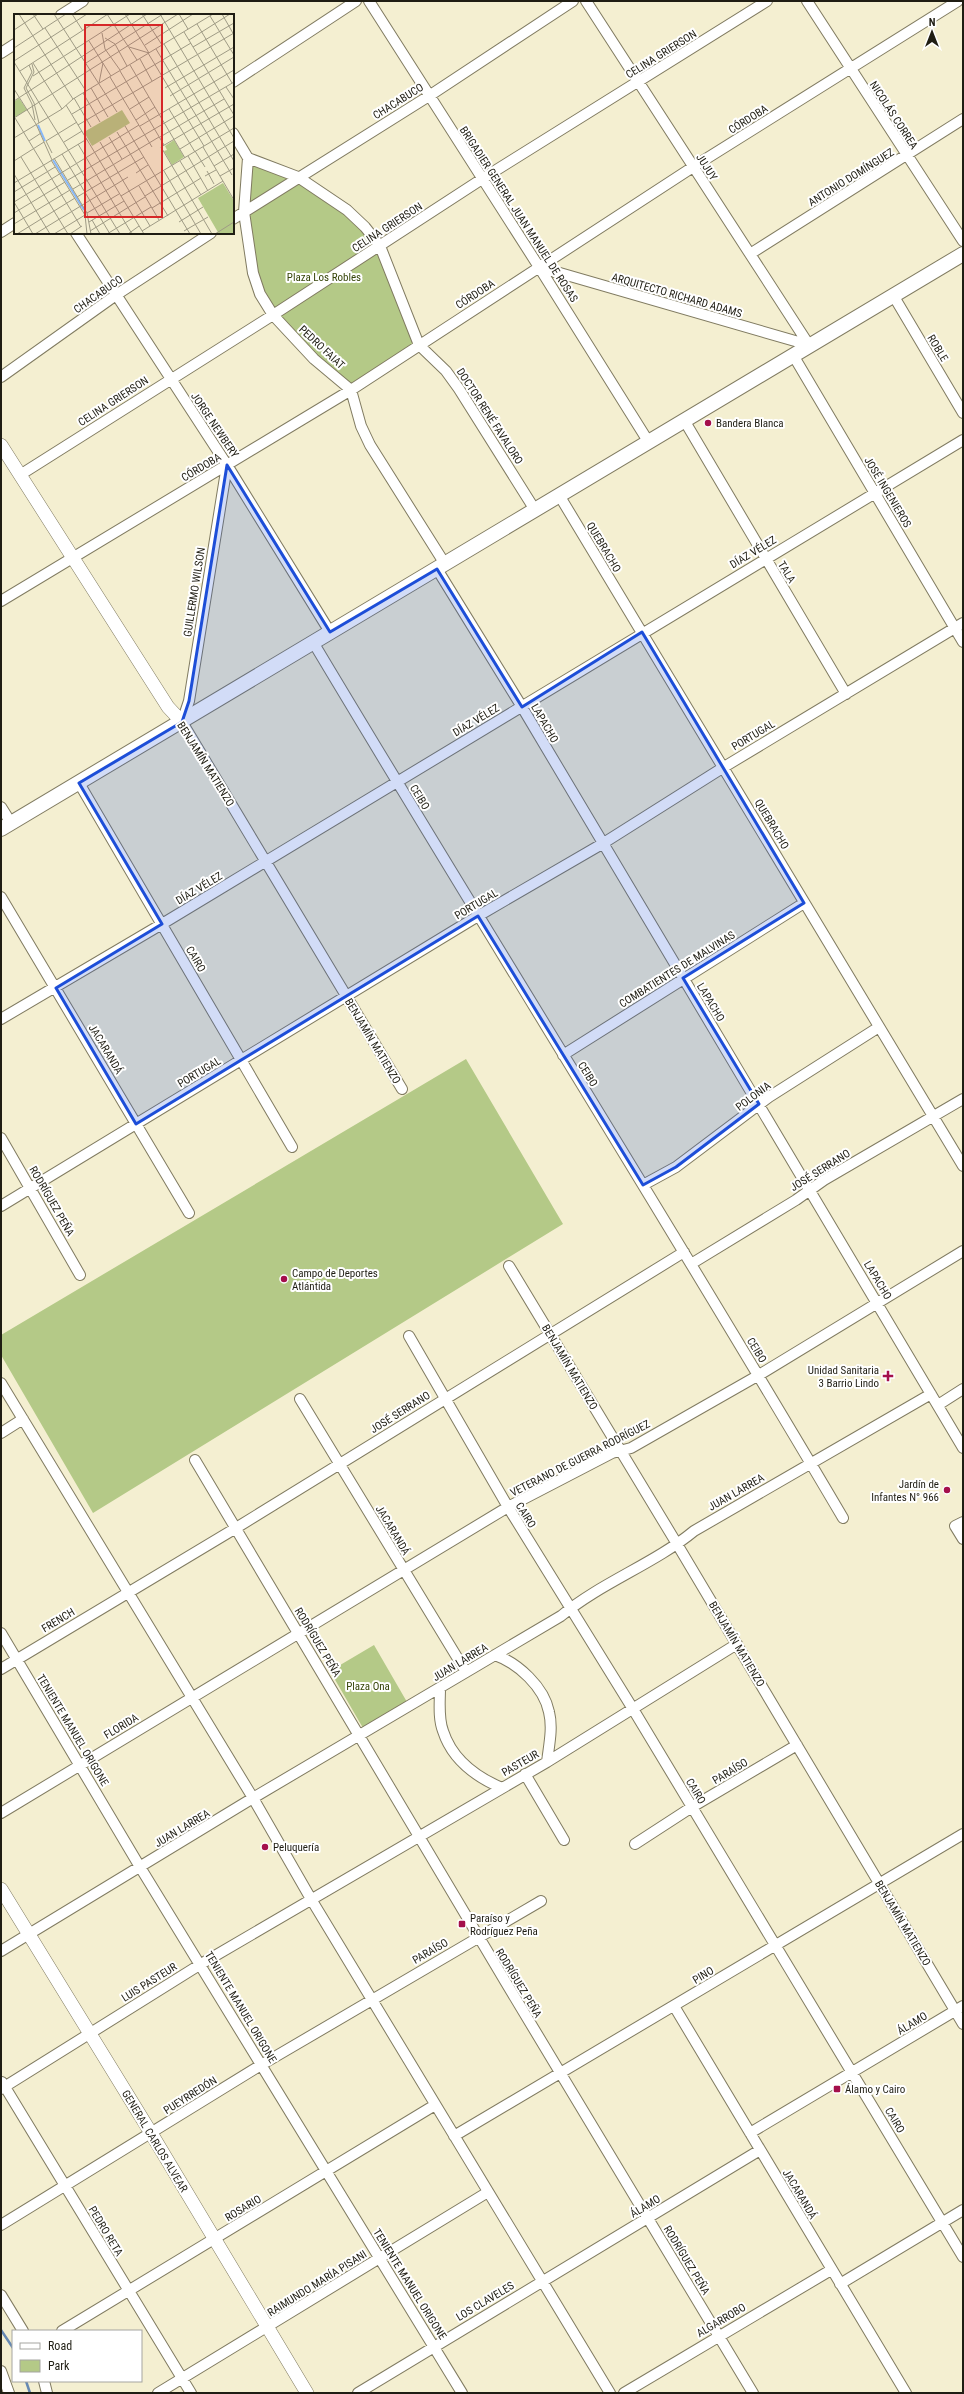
<svg xmlns="http://www.w3.org/2000/svg" width="964" height="2394" viewBox="0 0 964 2394" font-family="'Roboto Condensed',sans-serif">
	<style>
		.green { fill: #b4c987 }
		.lines { fill: none; stroke-linecap: round; stroke-linejoin: round }
		.stream { stroke: #6789b3; stroke-width: 2.5 }
		.minor-casing { stroke: #807b61; stroke-width: 12 }
		.tertiary-casing { stroke: #807b61; stroke-width: 14 }
		.secondary-casing { stroke: #807b61; stroke-width: 16 }
		.minor { stroke: #fff; stroke-width: 10 }
		.tertiary { stroke: #fff; stroke-width: 13 }
		.secondary { stroke: #fff; stroke-width: 14 }
		.marked { fill: #1d4ed8; fill-opacity: 0.2; stroke: #1d4ed8; stroke-width: 3; stroke-linejoin: round }
		.poi-dot { fill: #a40f4b; stroke: #fff; stroke-width: 1.5 }
		.labels { text-anchor: middle; stroke-width: 4; stroke-linejoin: round; paint-order: stroke }
		.street-label { font-size: 11px; fill: #1f1d13; stroke: #fff }
		.park-label { font-size: 11px; fill: #364509; stroke: #fff }
		.poi-label { font-size: 11px; fill: #1f1d13; stroke: #fff; text-anchor: start }
		.inset-river { fill: none; stroke: #86b7f8; stroke-width: 2 }
		.inset-road { fill: none; stroke: #9f9b85; stroke-width: 1 }
		.view { fill: #d62828; fill-opacity: 0.15; stroke: #d62828; stroke-width: 2 }
		.inset-edge { fill: none; stroke: #1f1d13; stroke-width: 2 }
	</style>
	<rect width="100%" height="100%" fill="#f4efd1"/>
	<path class="green" d="M248 158 298 177 374 238 419 345 351 390 314 359 260 294 244 192Z
		M466 1059 563 1224 93 1513 1 1355V1335Z
		M374 1645 407 1702 363 1728 330 1671Z"/>
	<g class="lines">
		<path class="stream" d="M1 2330 13 2348
			M26 2381 30 2393"/>
		<g class="minor-casing">
			<path id="minor" d="M369 1 539 267 648 441
				M586 1 809 345
				M807 1 963 241
				M61 15 83 1
				M1 53 15 44
				M233 82 356 1
				M233 133 248 158 244 212 253 273 260 294 273 315 314 359 351 390 361 426 370 445 445 564
				M248 158 298 177 347 210 365 227 380 246 419 345 446 371 459 389 535 510
				M233 219 429 96 573 1
				M1 232 15 223
				M76 233 227 465 330 632
				M750 254 963 119
				M539 267 809 345
				M893 295 963 413
				M793 355 963 642
				M1 377 116 295 211 233
				M684 420 846 694
				M227 465 189 701 182 722 402 1089
				M20 475 273 315 482 179 767 1
				M559 495 963 1166
				M437 569 522 707 963 1448
				M1 601 351 390 693 167 958 1
				M313 642C488 935 670 1224 843 1518
				M79 783 292 1147
				M1 807 11 823
				M1 897 189 1213
				M1 1019 162 924 963 440
				M563 1055 804 903
				M1 1138 80 1275
				M643 1185 676 1167 769 1097 879 1027
				M1 1206 478 916 602 844 724 767 963 623
				M691 1264 796 1200 824 1180 963 1099
				M509 1266 677 1544 963 2024
				M409 1336 508 1507 633 1709 963 2257
				M1 1383 253 1798 311 1899 610 2393
				M300 1399 466 1672
				M938 1405 963 1389
				M1 1433 23 1419
				M195 1460C380 1772 565 2083 753 2393
				M963 1522 955 1526 963 1539
				M1 1633 140 1867 462 2393
				M495 1655C518 1663 544 1687 549 1712 553 1728 549 1745 547 1762
				M1 1669 236 1528 684 1252
				M440 1688C440 1702 438 1718 443 1731 452 1759 476 1777 502 1788
				M525 1774 564 1840
				M1 1813 508 1507 612 1453 631 1448 759 1375 963 1251
				M635 1844 692 1807 797 1745
				M1 1951 253 1798 561 1616C602 1582 654 1564 694 1531L931 1394
				M674 2006 906 2393
				M2 2082 191 2393
				M1 2089 201 1964 547 1762 737 1644
				M750 2133 963 2006
				M454 2136 963 1834
				M1 2225 261 2065 541 1901
				M840 2284 963 2210
				M1 2295 23 2331
				M62 2331 435 2105
				M1 2371 9 2393
				M44 2381 47 2393
				M158 2393 488 2192
				M358 2393 760 2150
				M624 2393 831 2270"/>
		</g>
		<g class="tertiary-casing">
			<path id="tertiary" d="M1 445 168 707 182 722
				M1 1889 151 2133 307 2393"/>
		</g>
		<g class="secondary-casing">
			<path id="secondary" d="M1 829 963 254"/>
		</g>
		<use href="#minor" class="minor"/>
		<use href="#tertiary" class="tertiary"/>
		<use href="#secondary" class="secondary"/>
	</g>
	<path class="marked" d="M227 465 330 632 437 569 522 707 642 632 804 903 683 978 759 1104 676 1167 643 1185 478 916 136 1124 56 988 162 924 79 783 182 722 189 701Z"/>
	<g class="poi-dot">
		<circle cx="708" cy="423" r="4"/>
		<circle cx="284" cy="1279" r="4"/>
		<path d="M886 1370h4v4h4v4h-4v4h-4v-4h-4v-4h4z"/>
		<circle cx="947" cy="1490" r="4"/>
		<circle cx="265" cy="1847" r="4"/>
		<rect x="458" y="1920" width="8" height="8" rx="2"/>
		<rect x="833" y="2085" width="8" height="8" rx="2"/>
	</g>
	<g class="labels">
		<g class="street-label">
			<text transform="translate(661 54) rotate(-32)" y="4">CELINA GRIERSON</text>
			<text transform="translate(398 101) rotate(-32)" y="4">CHACABUCO</text>
			<text transform="translate(894 115) rotate(57)" y="4">NICOLÁS CORREA</text>
			<text transform="translate(748 119) rotate(-32)" y="4">CÓRDOBA</text>
			<text transform="translate(707 167) rotate(57)" y="4">JUJUY</text>
			<text transform="translate(851 177) rotate(-32)" y="4">ANTONIO DOMÍNGUEZ</text>
			<text transform="translate(519 214) rotate(57)" y="4">BRIGADIER GENERAL JUAN MANUEL DE ROSAS</text>
			<text transform="translate(387 227) rotate(-33)" y="4">CELINA GRIERSON</text>
			<text transform="translate(98 294) rotate(-35)" y="4">CHACABUCO</text>
			<text transform="translate(475 294) rotate(-33)" y="4">CÓRDOBA</text>
			<text transform="translate(677 295) rotate(16)" y="4">ARQUITECTO RICHARD ADAMS</text>
			<text transform="translate(322 347) rotate(43)" y="4">PEDRO FAIAT</text>
			<text transform="translate(938 348) rotate(59)" y="4">ROBLE</text>
			<text transform="translate(113 401) rotate(-33)" y="4">CELINA GRIERSON</text>
			<text transform="translate(490 416) rotate(57)" y="4">DOCTOR RENÉ FAVALORO</text>
			<text transform="translate(215 425) rotate(56)" y="4">JORGE NEWBERY</text>
			<text transform="translate(201 467) rotate(-31)" y="4">CÓRDOBA</text>
			<text transform="translate(888 492) rotate(59)" y="4">JOSÉ INGENIEROS</text>
			<text transform="translate(604 547) rotate(59)" y="4">QUEBRACHO</text>
			<text transform="translate(753 552) rotate(-31)" y="4">DÍAZ VÉLEZ</text>
			<text transform="translate(787 572) rotate(59)" y="4">TALA</text>
			<text transform="translate(194 592) rotate(-81)" y="4">GUILLERMO WILSON</text>
			<text transform="translate(476 720) rotate(-31)" y="4">DÍAZ VÉLEZ</text>
			<text transform="translate(545 723) rotate(60)" y="4">LAPACHO</text>
			<text transform="translate(753 735) rotate(-31)" y="4">PORTUGAL</text>
			<text transform="translate(206 764) rotate(58)" y="4">BENJAMÍN MATIENZO</text>
			<text transform="translate(420 797) rotate(59)" y="4">CEIBO</text>
			<text transform="translate(772 824) rotate(59)" y="4">QUEBRACHO</text>
			<text transform="translate(199 888) rotate(-31)" y="4">DÍAZ VÉLEZ</text>
			<text transform="translate(476 904) rotate(-31)" y="4">PORTUGAL</text>
			<text transform="translate(196 959) rotate(60)" y="4">CAIRO</text>
			<text transform="translate(677 969) rotate(-32)" y="4">COMBATIENTES DE MALVINAS</text>
			<text transform="translate(711 1002) rotate(59)" y="4">LAPACHO</text>
			<text transform="translate(373 1041) rotate(59)" y="4">BENJAMÍN MATIENZO</text>
			<text transform="translate(106 1049) rotate(59)" y="4">JACARANDÁ</text>
			<text transform="translate(199 1072) rotate(-31)" y="4">PORTUGAL</text>
			<text transform="translate(588 1074) rotate(58)" y="4">CEIBO</text>
			<text transform="translate(753 1096) rotate(-37)" y="4">POLONIA</text>
			<text transform="translate(820 1170) rotate(-32)" y="4">JOSÉ SERRANO</text>
			<text transform="translate(52 1201) rotate(60)" y="4">RODRÍGUEZ PEÑA</text>
			<text transform="translate(878 1280) rotate(59)" y="4">LAPACHO</text>
			<text transform="translate(757 1350) rotate(59)" y="4">CEIBO</text>
			<text transform="translate(570 1367) rotate(59)" y="4">BENJAMÍN MATIENZO</text>
			<text transform="translate(400 1412) rotate(-32)" y="4">JOSÉ SERRANO</text>
			<text transform="translate(580 1458) rotate(-27)" y="4">VETERANO DE GUERRA RODRÍGUEZ</text>
			<text transform="translate(736 1492) rotate(-30)" y="4">JUAN LARREA</text>
			<text transform="translate(526 1515) rotate(58)" y="4">CAIRO</text>
			<text transform="translate(393 1530) rotate(59)" y="4">JACARANDÁ</text>
			<text transform="translate(58 1620) rotate(-31)" y="4">FRENCH</text>
			<text transform="translate(318 1642) rotate(59)" y="4">RODRÍGUEZ PEÑA</text>
			<text transform="translate(737 1644) rotate(59)" y="4">BENJAMÍN MATIENZO</text>
			<text transform="translate(460 1662) rotate(-31)" y="4">JUAN LARREA</text>
			<text transform="translate(121 1726) rotate(-31)" y="4">FLORIDA</text>
			<text transform="translate(73 1730) rotate(59)" y="4">TENIENTE MANUEL ORIGONE</text>
			<text transform="translate(520 1763) rotate(-30)" y="4">PASTEUR</text>
			<text transform="translate(730 1771) rotate(-31)" y="4">PARAÍSO</text>
			<text transform="translate(696 1791) rotate(59)" y="4">CAIRO</text>
			<text transform="translate(182 1828) rotate(-31)" y="4">JUAN LARREA</text>
			<text transform="translate(903 1923) rotate(59)" y="4">BENJAMÍN MATIENZO</text>
			<text transform="translate(430 1951) rotate(-30)" y="4">PARAÍSO</text>
			<text transform="translate(703 1975) rotate(-31)" y="4">PINO</text>
			<text transform="translate(149 1982) rotate(-32)" y="4">LUIS PASTEUR</text>
			<text transform="translate(519 1983) rotate(59)" y="4">RODRÍGUEZ PEÑA</text>
			<text transform="translate(241 2007) rotate(59)" y="4">TENIENTE MANUEL ORIGONE</text>
			<text transform="translate(912 2023) rotate(-31)" y="4">ÁLAMO</text>
			<text transform="translate(190 2095) rotate(-32)" y="4">PUEYRREDÓN</text>
			<text transform="translate(895 2120) rotate(59)" y="4">CAIRO</text>
			<text transform="translate(155 2141) rotate(59)" y="4">GENERAL CARLOS ALVEAR</text>
			<text transform="translate(800 2194) rotate(59)" y="4">JACARANDÁ</text>
			<text transform="translate(645 2206) rotate(-31)" y="4">ÁLAMO</text>
			<text transform="translate(243 2208) rotate(-31)" y="4">ROSARIO</text>
			<text transform="translate(106 2231) rotate(59)" y="4">PEDRO RETA</text>
			<text transform="translate(687 2260) rotate(59)" y="4">RODRÍGUEZ PEÑA</text>
			<text transform="translate(317 2283) rotate(-32)" y="4">RAIMUNDO MARÍA PISANI</text>
			<text transform="translate(410 2284) rotate(58)" y="4">TENIENTE MANUEL ORIGONE</text>
			<text transform="translate(485 2301) rotate(-31)" y="4">LOS CLAVELES</text>
			<text transform="translate(721 2320) rotate(-31)" y="4">ALGARROBO</text>
		</g>
		<g class="park-label">
			<text x="324" y="281">Plaza Los Robles</text>
			<text x="368" y="1690">Plaza Ona</text>
		</g>
		<g class="poi-label">
			<text x="716" y="427">Bandera Blanca</text>
			<text x="292" y="1277">Campo de Deportes<tspan x="292" dy="13">Atlántida</tspan></text>
			<text x="879" y="1374" text-anchor="end">Unidad Sanitaria<tspan x="879" dy="13">3 Barrio Lindo</tspan></text>
			<text x="939" y="1488" text-anchor="end">Jardín de<tspan x="939" dy="13">Infantes N° 966</tspan></text>
			<text x="273" y="1851">Peluquería</text>
			<text x="470" y="1922">Paraíso y<tspan x="470" dy="13">Rodríguez Peña</tspan></text>
			<text x="845" y="2093">Álamo y Cairo</text>
		</g>
	</g>
	<g transform="translate(14 14)">
		<rect width="220" height="220" fill="#f4efd1"/>
		<path d="M5 84 13 96 1 103 0 88ZM108 96 116 109 78 132 70 118ZM160 126 170 143 158 151 150 137 153 136 151 132ZM209 169 220 187V220H205L184 184Z" fill="#b4c987"/>
		<path class="inset-river" d="M24 111 31 127M39 146 70 196"/>
		<path class="inset-road" d="M5 0 59 85M19 0 29 15M40 0 103 98M58 0 69 17M93 0 123 46M111 0 135 39M128 0 148 31M146 0 220 124M165 0 174 15M208 0 220 21M196 2 220 41M183 10 218 69M31 14 72 77M0 16 24 0M170 18 220 101M88 19 91 35 106 56M91 24 101 30 113 52M175 26 216 0M75 27 97 62M150 30 220 147M131 31 179 0M115 33 135 39M179 33 220 9M0 34 52 0M142 35 218 161M134 39 190 132M126 45 138 67M0 47 73 0M0 48 106 220M19 49 48 95M72 49 149 0M18 50 20 58 12 74 20 89 25 109M15 51 18 58 10 74 18 90 21 106M116 51 171 144M6 57 94 0M106 57 150 131M19 62 116 0M96 63 138 133M85 69 89 49M212 73 220 85M77 74 94 103M151 74 220 33M0 75 22 110 38 146M69 79 86 108M156 82 220 43M60 84 77 113M0 87 133 0M52 91 130 220M116 95 135 83M155 95 181 138M58 100 177 29M0 104 164 0M1 104 67 213M122 106 141 93M64 111 220 19M111 112 176 220M126 112 220 56M103 118 154 202M95 123 108 145M146 123 210 85M0 124 48 95 59 85 199 0M15 127 27 119M50 128 68 117M86 128 136 212M64 130 118 220M189 133 220 186M166 135 220 102M181 137 191 153M38 139 32 127 63 108M48 140 96 220M174 142 194 177M7 143 54 220M40 144 73 199 77 220M37 146 71 201 73 220M0 147 30 128M166 147 187 181M200 152 220 140M150 157 187 220M193 157 200 170M122 159 134 151M0 160 36 220M191 162 202 156M206 162 220 154M54 166 220 68M0 169 73 125M125 172 145 206M59 175 145 123M0 178 41 153M107 182 220 114M131 182 220 127M63 183 130 143M0 188 125 111M0 188 19 220M138 194 187 164M0 199 51 168M73 199 105 180M78 206 86 220M75 208 110 187M165 208 189 193M0 210 56 176M76 217 131 183M128 217 209 167M170 217 194 203M3 220 61 184M21 220 114 163M40 220 71 201M56 220 68 212M93 220 137 193M114 220 125 212M198 220 147 133 220 90M201 220 220 208"/>
		<path class="view" d="M71 11H148V203H71Z"/>
		<rect width="220" height="220" class="inset-edge"/>
	</g>
	<rect width="964" height="2394" fill="none" stroke="#1f1d13" stroke-width="4"/>
	<rect x="12" y="2330" width="130" height="52" fill="#ffffff" stroke="#a5a5a1"/>
	<rect x="20" y="2343" width="20" height="6" fill="#ffffff" stroke="#a5a5a1"/>
	<text x="48" y="2350" font-size="12" fill="#1f1d13">Road</text>
	<rect x="20" y="2360" width="20" height="12" fill="#b4c987" stroke="#a5a5a1"/>
	<text x="48" y="2370" font-size="12" fill="#1f1d13">Park</text>
	<g transform="translate(932 32)" stroke="#ffffff" stroke-width="3" paint-order="stroke">
	<path d="M0-3L7 15L0 10L-7 15Z" fill="#1f1d13"/>
	<text y="-6" font-size="11" font-weight="bold" text-anchor="middle" fill="#1f1d13">N</text>
	</g>
</svg>
